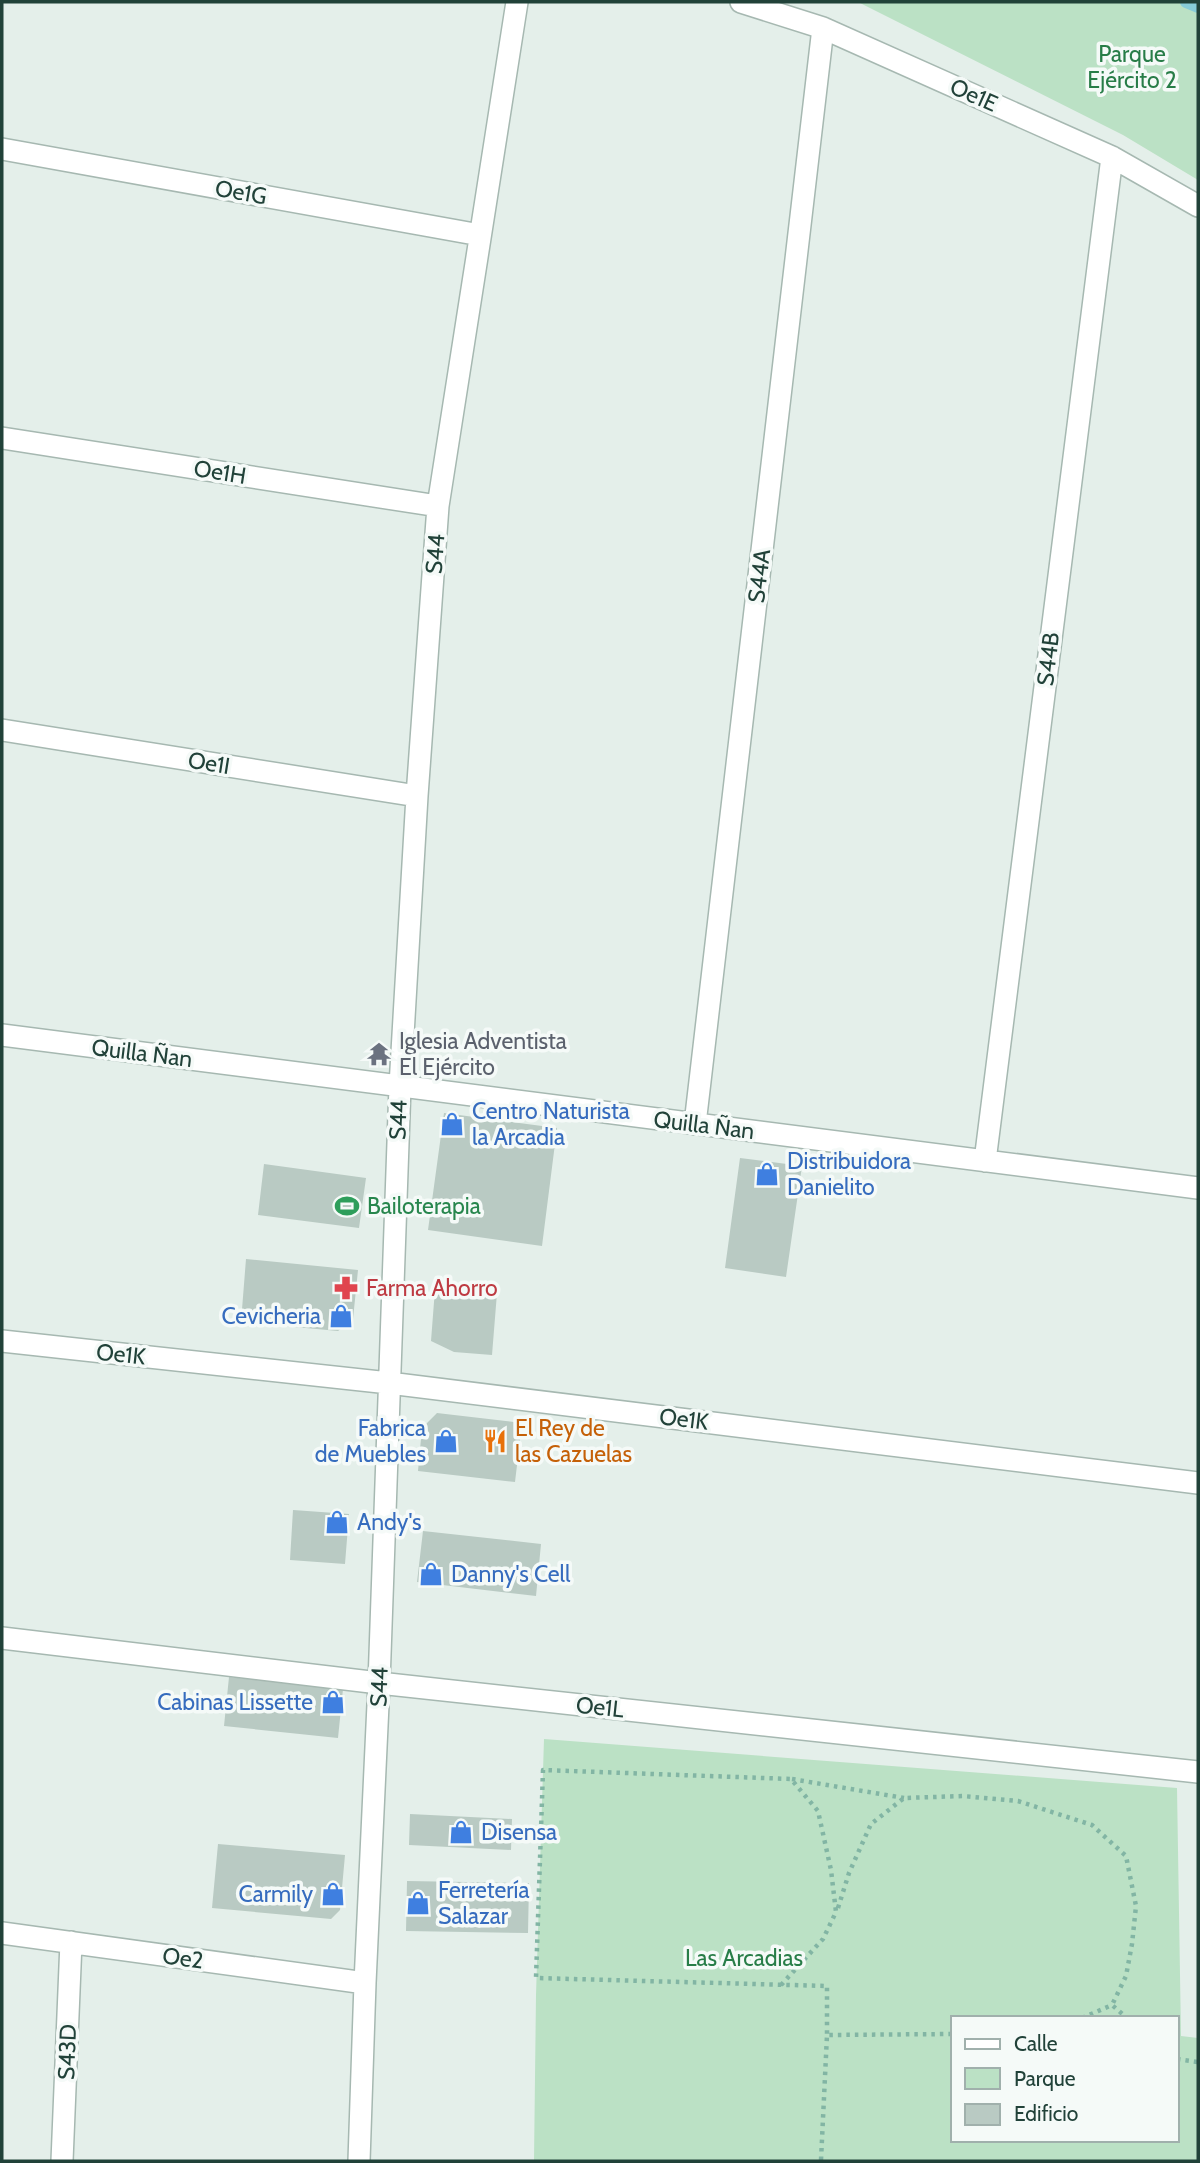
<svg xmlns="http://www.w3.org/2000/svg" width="1200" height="2163" viewBox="0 0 1200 2163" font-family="Cabin,sans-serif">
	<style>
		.green { fill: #bbe1c5; fill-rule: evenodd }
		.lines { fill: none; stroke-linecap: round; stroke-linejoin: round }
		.stream { stroke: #88ccd8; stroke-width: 12 }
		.building { fill: #b9cac3 }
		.street-casing { stroke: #a6b8b1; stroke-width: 24 }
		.path { stroke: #82b5a4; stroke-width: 4.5; stroke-dasharray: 3.5 5; stroke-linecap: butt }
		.street { stroke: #fff; stroke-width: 21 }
		.labels { text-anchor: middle; stroke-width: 7; stroke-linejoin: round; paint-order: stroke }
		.park-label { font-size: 23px; fill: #287d48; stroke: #f5faf8 }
		.street-label { font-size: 23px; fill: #214239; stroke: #f5faf8 }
		.worship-label { font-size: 23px; fill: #5b616d; stroke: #f5faf8; text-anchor: start }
		.shop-label { font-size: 23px; fill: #366cbe; stroke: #f5faf8; text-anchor: start }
		.leisure-label { font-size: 23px; fill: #27864d; stroke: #f5faf8; text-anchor: start }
		.health-label { font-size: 23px; fill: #be3a42; stroke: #f5faf8; text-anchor: start }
		.food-label { font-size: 23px; fill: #c56008; stroke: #f5faf8; text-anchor: start }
	</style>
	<rect width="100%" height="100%" fill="#e4efea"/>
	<path class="green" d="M858 2H1178L1198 12V180L1123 135Z
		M544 1739 1177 1788 1181 2036 1198 2038V2161H534L536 1995ZM953 2018H1177V2140H953Z"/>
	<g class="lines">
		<path class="stream" d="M1186 2 1198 7"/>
	</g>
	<path class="building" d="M444 1113 557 1128 542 1246 428 1230Z
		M740 1158 802 1166 786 1277 725 1268Z
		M264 1164 366 1178 359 1228 258 1215Z
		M246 1259 358 1270 353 1319 338 1331 241 1322Z
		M435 1289 497 1293 492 1355 454 1352 431 1341Z
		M437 1413 522 1423 515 1482 418 1471 422 1428Z
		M293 1510 349 1514 345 1564 290 1560Z
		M423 1531 541 1544 536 1596 417 1582Z
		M229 1677 343 1689 338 1738 224 1726Z
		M410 1814 512 1819 511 1850 409 1845Z
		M218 1844 345 1855 340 1910 331 1919 212 1908Z
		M407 1881 529 1883 528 1933 406 1931Z"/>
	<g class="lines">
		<g class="street-casing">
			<path id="street" d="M741 2 823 28 1112 157 1198 206
				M2 149 480 235
				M2 438 438 506
				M2 730 417 796
				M2 1035 1198 1188
				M695 1124 823 28
				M985 1161 1112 157
				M2 1341 389 1383 1198 1483
				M2 1638 379 1683 1198 1772
				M2 1933 365 1983
				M62 2161 71 1942
				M359 2161 365 1983 379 1683 400 1086 417 796 438 506 517 2"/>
		</g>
		<path class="path" d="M792 1779 904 1798
			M838 1908 849 1873 871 1824 904 1798 963 1796 1018 1801 1092 1825 1126 1856 1136 1906 1132 1944 1126 1976 1112 2005
			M781 1985 823 1939 836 1912 831 1870 818 1811 791 1779 543 1770 536 1978 827 1986V2035
			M1082 2018 1112 2005 1127 2018
			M1177 2059 1198 2062
			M821 2160 827 2035 953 2034"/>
		<use href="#street" class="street"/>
	</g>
	<defs>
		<g id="temple-bare" transform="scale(1.89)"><path d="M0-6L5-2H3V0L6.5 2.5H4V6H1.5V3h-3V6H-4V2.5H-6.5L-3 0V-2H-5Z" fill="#6b7280" stroke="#f5faf8" stroke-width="2.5" paint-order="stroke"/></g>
		<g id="shop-bare" transform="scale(1.89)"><path d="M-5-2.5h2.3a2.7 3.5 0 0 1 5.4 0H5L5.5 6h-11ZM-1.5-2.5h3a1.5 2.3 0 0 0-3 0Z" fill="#3f7fe0" stroke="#f5faf8" stroke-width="2.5" paint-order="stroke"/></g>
		<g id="stadium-bare" transform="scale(1.89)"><path d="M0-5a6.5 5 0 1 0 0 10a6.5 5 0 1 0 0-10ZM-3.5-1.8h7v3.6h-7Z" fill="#2e9e5b" stroke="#f5faf8" stroke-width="2.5" paint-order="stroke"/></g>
		<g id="pharmacy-bare" transform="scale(1.89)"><path d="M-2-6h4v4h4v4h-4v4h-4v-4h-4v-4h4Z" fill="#e0444e" stroke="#f5faf8" stroke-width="2.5" paint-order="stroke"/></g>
		<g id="restaurant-bare" transform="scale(1.89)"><path d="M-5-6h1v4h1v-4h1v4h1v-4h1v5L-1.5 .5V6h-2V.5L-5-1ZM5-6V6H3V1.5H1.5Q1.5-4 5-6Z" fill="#e8710a" stroke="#f5faf8" stroke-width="2.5" paint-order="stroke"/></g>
	</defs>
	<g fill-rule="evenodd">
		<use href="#temple-bare" x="379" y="1054"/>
		<use href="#shop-bare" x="452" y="1124"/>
		<use href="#shop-bare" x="767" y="1174"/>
		<use href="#stadium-bare" x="347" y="1206"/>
		<use href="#pharmacy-bare" x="346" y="1288"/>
		<use href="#shop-bare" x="341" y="1316"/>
		<use href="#shop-bare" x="446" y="1441"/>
		<use href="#restaurant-bare" x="495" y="1441"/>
		<use href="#shop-bare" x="337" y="1522"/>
		<use href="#shop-bare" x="431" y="1574"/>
		<use href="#shop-bare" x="333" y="1702"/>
		<use href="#shop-bare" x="461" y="1832"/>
		<use href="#shop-bare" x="333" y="1894"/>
		<use href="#shop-bare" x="418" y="1903"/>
	</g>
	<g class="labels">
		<g class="park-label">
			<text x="1132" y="62">Parque<tspan x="1132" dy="26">Ejército 2</tspan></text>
			<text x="744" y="1966">Las Arcadias</text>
		</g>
		<g class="street-label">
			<text transform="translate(974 95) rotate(24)" y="8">Oe1E</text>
			<text transform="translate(241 192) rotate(10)" y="8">Oe1G</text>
			<text transform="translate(220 472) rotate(9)" y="8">Oe1H</text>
			<text transform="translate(435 554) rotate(-86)" y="8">S44</text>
			<text transform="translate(759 576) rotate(-83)" y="8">S44A</text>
			<text transform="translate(1048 659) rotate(-83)" y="8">S44B</text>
			<text transform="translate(209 763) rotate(9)" y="8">Oe1I</text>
			<text transform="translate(142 1053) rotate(7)" y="8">Quilla Ñan</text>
			<text transform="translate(398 1120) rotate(-88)" y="8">S44</text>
			<text transform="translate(704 1125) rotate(7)" y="8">Quilla Ñan</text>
			<text transform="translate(121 1354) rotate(6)" y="8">Oe1K</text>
			<text transform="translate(684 1419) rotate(7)" y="8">Oe1K</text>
			<text transform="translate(379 1687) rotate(-88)" y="8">S44</text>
			<text transform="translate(600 1707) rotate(6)" y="8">Oe1L</text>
			<text transform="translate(183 1958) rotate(8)" y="8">Oe2</text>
			<text transform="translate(67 2052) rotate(-88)" y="8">S43D</text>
		</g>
		<g class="worship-label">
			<text x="399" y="1049">Iglesia Adventista<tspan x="399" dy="26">El Ejército</tspan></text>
		</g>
		<g class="shop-label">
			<text x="472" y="1119">Centro Naturista<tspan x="472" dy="26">la Arcadia</tspan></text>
			<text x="787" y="1169">Distribuidora<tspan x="787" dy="26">Danielito</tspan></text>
			<text x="321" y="1324" text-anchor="end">Cevicheria</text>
			<text x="426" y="1436" text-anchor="end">Fabrica<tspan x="426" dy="26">de Muebles</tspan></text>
			<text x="357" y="1530">Andy's</text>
			<text x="451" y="1582">Danny's Cell</text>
			<text x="313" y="1710" text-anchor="end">Cabinas Lissette</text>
			<text x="481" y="1840">Disensa</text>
			<text x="438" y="1898">Ferretería<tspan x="438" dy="26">Salazar</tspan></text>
			<text x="313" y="1902" text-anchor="end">Carmily</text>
		</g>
		<g class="leisure-label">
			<text x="367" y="1214">Bailoterapia</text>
		</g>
		<g class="health-label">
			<text x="366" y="1296">Farma Ahorro</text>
		</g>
		<g class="food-label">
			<text x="515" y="1436">El Rey de<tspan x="515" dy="26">las Cazuelas</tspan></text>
		</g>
	</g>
	<rect width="1200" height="2163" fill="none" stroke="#214239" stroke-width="7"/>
	<rect x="951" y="2016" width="228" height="126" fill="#f5faf8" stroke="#a0b0ac" stroke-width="2"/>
	<rect x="965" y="2039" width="35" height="10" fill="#ffffff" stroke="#a0b0ac" stroke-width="2"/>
	<text x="1014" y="2051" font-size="21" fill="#214239">Calle</text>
	<rect x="965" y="2068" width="35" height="21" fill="#bbe1c5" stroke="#a0b0ac" stroke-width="2"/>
	<text x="1014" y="2086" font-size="21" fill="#214239">Parque</text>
	<rect x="965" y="2104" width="35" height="21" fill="#b9cac3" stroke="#a0b0ac" stroke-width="2"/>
	<text x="1014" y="2121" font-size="21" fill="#214239">Edificio</text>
</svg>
